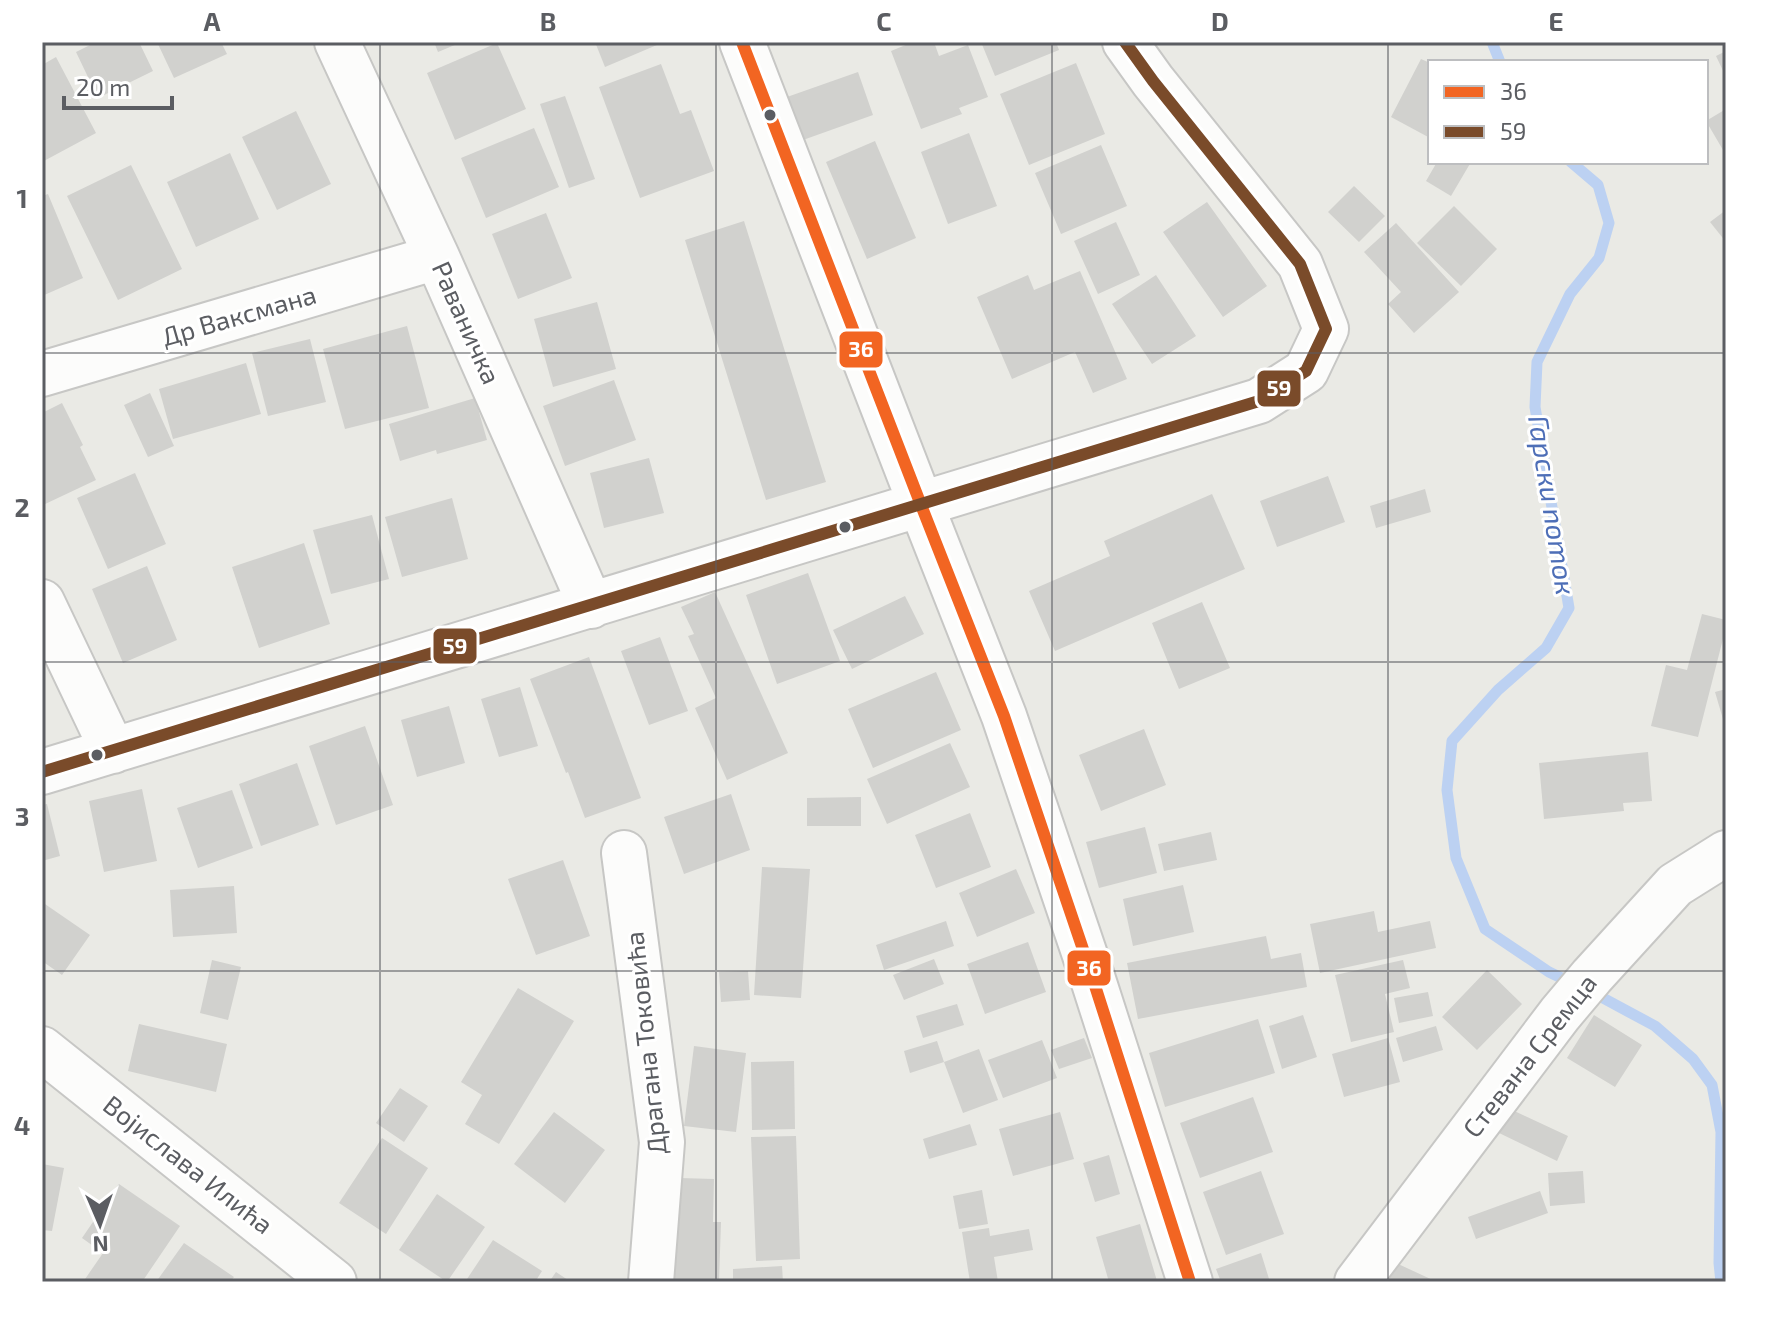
<svg xmlns="http://www.w3.org/2000/svg" width="1768" height="1324" viewBox="0 0 1768 1324" font-family="'Exo 2',sans-serif">
	<style>
		.lines { fill: none; stroke-linecap: round; stroke-linejoin: round }
		.stream { stroke: #bcd1f2; stroke-width: 11 }
		.building { fill: #d1d1ce }
		.minor-casing { stroke: #c7c7c5; stroke-width: 48 }
		.minor { stroke: #fcfcfb; stroke-width: 44 }
		.bus-1-casing { stroke: #fff; stroke-width: 18 }
		.bus-2-casing { stroke: #fff; stroke-width: 18 }
		.bus-1 { stroke: #f26522; stroke-width: 12 }
		.bus-2 { stroke: #7a4b2a; stroke-width: 12 }
		.grid { fill: none; stroke: #5b5d62; stroke-width: 2; stroke-opacity: 0.55 }
		.bus-dot { fill: #5b5d62; stroke: #fff; stroke-width: 3 }
		.labels { text-anchor: middle; stroke-width: 6; stroke-linejoin: round; paint-order: stroke }
		.street-label { font-size: 26px; fill: #5b5d62; stroke: #fff }
		.water-label { font-size: 28px; font-style: italic; fill: #4d6eb7; stroke: #fff }
		.line-badge { stroke: #fff; stroke-width: 3 }
		.badge-label { font-size: 22px; text-anchor: middle; font-weight: bold; fill: #fff }
		.neatline { fill: none; stroke: #5b5d62; stroke-width: 3 }
		.grid-label { font-size: 26px; text-anchor: middle; font-weight: bold; fill: #5b5d62 }
	</style>
	<rect width="100%" height="100%" fill="#eaeae5"/>
	<g class="lines">
		<path class="stream" d="M1492 42 1500 62
			M1571 162 1598 185 1609 223 1599 258 1570 294 1537 362 1535 407 1569 608 1546 648 1498 690 1452 741 1447 790 1456 858 1485 929 1549 972 1574 984
			M1590 991 1655 1026 1693 1059 1712 1085 1721 1132 1719 1263 1721 1282"/>
	</g>
	<path class="building" d="M96 42H139L153 71 98 98 76 52Z
		M157 42H221L227 54 174 78Z
		M434 42H462L438 52Z
		M595 42H664L605 67Z
		M913 42H934L939 56 968 45 988 97 959 108 962 114 921 129 891 51Z
		M981 42H1056L1059 50 995 76Z
		M497 43 526 109 455 140 427 73Z
		M1726 51V77L1716 56Z
		M56 57 96 133 42 162V65Z
		M1421 59 1430 63V138L1391 117Z
		M1076 63 1105 134 1029 165 1000 94Z
		M661 64 680 114 691 110 714 171 640 198 599 87Z
		M858 72 873 115 803 140 787 97Z
		M565 96 595 179 569 188 540 104Z
		M1726 109V148L1723 150 1706 121Z
		M296 111 331 184 277 210 242 137Z
		M534 128 559 187 486 218 461 158Z
		M969 133 997 206 948 224 921 152Z
		M875 141 916 238 867 259 826 162Z
		M1101 145 1127 206 1061 234 1035 173Z
		M230 153 259 219 196 247 167 182Z
		M1437 162H1471L1451 196 1426 181Z
		M131 165 182 269 118 300 67 196Z
		M1354 186 1385 216 1359 242 1328 212Z
		M48 194 83 278 42 296V196Z
		M1207 202 1267 286 1223 317 1163 232Z
		M1454 206 1497 249 1461 286 1417 243Z
		M1726 210V242L1710 222Z
		M546 213 572 278 518 299 492 234Z
		M744 221 826 482 766 500 685 240Z
		M1116 222 1140 275 1098 294 1074 241Z
		M1396 223 1459 292 1414 333 1388 304 1401 292 1364 252Z
		M1080 271 1127 379 1093 393 1075 352 1012 379 977 297 1028 275 1034 290Z
		M1156 275 1196 336 1152 364 1112 304Z
		M597 302 616 369 553 387 534 319Z
		M407 326 429 408 345 429 323 349Z
		M310 339 326 402 268 416 252 353Z
		M246 363 261 414 173 439 159 389Z
		M614 380 636 440 565 466 543 406Z
		M150 393 174 446 148 457 124 405Z
		M475 398 487 440 437 454 436 450 400 461 389 424Z
		M62 403 83 445 80 447 96 480 43 505 42 413Z
		M649 458 664 513 604 528 590 473Z
		M135 473 166 544 108 569 77 498Z
		M1328 476 1345 522 1277 547 1260 501Z
		M1425 489 1431 512 1376 528 1370 506Z
		M1212 494 1245 569 1055 651 1029 591 1110 556 1104 541Z
		M452 498 468 559 402 577 385 517Z
		M372 515 389 579 331 594 313 530Z
		M304 543 330 624 259 648 232 567Z
		M147 566 177 640 123 663 92 589Z
		M808 573 840 661 777 684 746 595Z
		M715 592 788 753 727 780 695 708 716 698 688 636 694 634 681 607Z
		M905 596 924 634 852 669 833 630Z
		M1202 602 1230 668 1179 689 1152 623Z
		M1702 614 1726 620V627L1698 737 1651 726 1666 665 1687 670Z
		M660 637 688 711 649 725 621 651Z
		M589 657 641 798 585 818 568 772 566 773 530 679Z
		M936 672 961 730 873 768 848 709Z
		M520 687 538 746 499 757 481 699Z
		M1726 689V726H1725L1715 692Z
		M449 706 465 763 417 777 401 720Z
		M365 726 393 805 336 825 309 746Z
		M1144 729 1166 785 1101 811 1079 755Z
		M950 743 970 787 887 824 867 779Z
		M1648 752 1652 801 1623 803 1624 811 1544 819 1539 763Z
		M297 763 319 825 261 846 239 784Z
		M142 789 157 861 104 872 89 801Z
		M232 790 253 848 198 868 177 808Z
		M731 794 750 850 684 874 664 817Z
		M861 797V826H807V798Z
		M47 804 60 856 42 861V805Z
		M970 813 991 867 936 888 915 835Z
		M1145 827 1157 873 1099 888 1086 842Z
		M1211 832 1217 860 1164 871 1158 844Z
		M563 860 590 936 536 955 508 879Z
		M762 867 810 869 801 998 754 995Z
		M1016 869 1035 913 977 937 959 893Z
		M1183 885 1194 932 1133 946 1123 899Z
		M234 886 237 933 173 937 170 890Z
		M42 902 90 935 62 975 42 961Z
		M1374 911 1378 932 1430 921 1436 948 1320 973 1310 924Z
		M946 921 954 946 884 970 876 945Z
		M1266 936 1271 959 1301 953 1307 987 1138 1019 1127 963Z
		M1028 942 1046 992 985 1014 967 964Z
		M934 959 944 984 904 1000 893 975Z
		M212 960 241 967 228 1020 200 1013Z
		M1403 960 1410 988 1385 994 1394 1032 1351 1042 1335 975Z
		M1487 970 1522 1004 1477 1050 1442 1017Z
		M748 971 750 1000 721 1002 719 972Z
		M518 988 574 1021 499 1144 465 1124 482 1095 461 1082Z
		M1428 992 1433 1016 1399 1023 1394 998Z
		M957 1004 964 1025 923 1038 916 1016Z
		M1303 1015 1317 1057 1282 1069 1269 1026Z
		M1594 1015 1642 1045 1615 1087 1567 1058Z
		M1258 1019 1275 1073 1165 1107 1149 1053Z
		M139 1024 227 1044 216 1092 128 1071Z
		M1436 1026 1443 1050 1403 1062 1396 1038Z
		M1084 1038 1092 1058 1059 1069 1051 1050Z
		M1388 1038 1400 1082 1344 1097 1332 1054Z
		M1042 1040 1057 1078 1003 1098 988 1060Z
		M937 1041 944 1062 910 1073 904 1051Z
		M694 1046 746 1053 736 1132 684 1126Z
		M979 1049 998 1100 963 1113 944 1062Z
		M794 1061 795 1129 752 1130 751 1062Z
		M400 1088 428 1106 404 1142 376 1123Z
		M1253 1097 1273 1152 1200 1178 1180 1123Z
		M1508 1108 1568 1136 1557 1161 1497 1132Z
		M554 1112 605 1150 565 1203 514 1164Z
		M1060 1112 1074 1159 1013 1176 999 1129Z
		M970 1124 977 1145 929 1159 923 1139Z
		M796 1136 800 1259 756 1261 751 1137Z
		M382 1138 428 1168 386 1234 339 1203Z
		M1109 1155 1120 1194 1095 1202 1083 1163Z
		M42 1164 64 1168 52 1231 42 1230Z
		M1261 1171 1284 1234 1226 1255 1203 1192Z
		M1583 1171 1585 1203 1550 1206 1548 1173Z
		M680 1178 714 1179 713 1222H721L719 1282H665L667 1220 679 1221Z
		M119 1184 180 1226 142 1282H83L103 1253 82 1238Z
		M982 1190 988 1224 959 1229 953 1196Z
		M1540 1191 1548 1213 1476 1239 1468 1217Z
		M437 1194 485 1227 447 1282 399 1250Z
		M1140 1224 1157 1281 1109 1282 1096 1237Z
		M989 1228 990 1236 1029 1229 1033 1250 994 1257 998 1282H970L962 1232Z
		M493 1240 542 1271 535 1282H465Z
		M184 1243 234 1277 230 1282H156Z
		M1261 1253 1270 1282H1221L1216 1269Z
		M1381 1256 1437 1282H1369Z
		M782 1266 783 1282H733V1269Z
		M556 1272 571 1282H549Z"/>
	<g class="lines">
		<g class="minor-casing">
			<path id="minor" d="M337 42 437 257 591 606
				M742 42 921 505 1004 716 1089 967 1190 1282
				M42 374 437 257
				M42 602 113 751
				M42 772 1259 401 1306 371 1326 329 1300 264 1153 81 1125 42
				M624 853 662 1142 651 1282
				M42 1049 334 1282
				M1357 1282 1560 1014 1592 976 1675 885 1726 853"/>
		</g>
		<use href="#minor" class="minor"/>
		<g class="bus-1-casing">
			<path id="bus-1" d="M742 42 921 505 1004 716 1089 967 1190 1282"/>
		</g>
		<g class="bus-2-casing">
			<path id="bus-2" d="M42 772 1259 401 1306 371 1326 329 1300 264 1153 81 1125 42"/>
		</g>
		<use href="#bus-1" class="bus-1"/>
		<use href="#bus-2" class="bus-2"/>
	</g>
	<path class="grid" d="M380 42V1282M716 42V1282M1052 42V1282M1388 42V1282M42 353H1726M42 662H1726M42 971H1726"/>
	<g class="bus-dot">
		<circle cx="770" cy="115" r="7"/>
		<circle cx="845" cy="527" r="7"/>
		<circle cx="97" cy="755" r="7"/>
	</g>
	<g class="labels">
		<g class="street-label">
			<text transform="translate(239 316) rotate(-16)" y="9">Др Ваксмана</text>
			<text transform="translate(466 323) rotate(66)" y="9">Раваничка</text>
			<text transform="translate(646 1043) rotate(-96)" y="9">Драгана Токовића</text>
			<text transform="translate(1530 1056) rotate(-52)" y="9">Стевана Сремца</text>
			<text transform="translate(188 1165) rotate(38)" y="9">Војислава Илића</text>
		</g>
		<g class="water-label">
			<text transform="translate(1552 505) rotate(81)" y="10">Гарски поток</text>
		</g>
	</g>
	<g class="line-badge">
		<rect x="838" y="330" width="46" height="39" rx="8" fill="#f26522"/>
		<rect x="1256" y="369" width="46" height="39" rx="8" fill="#7a4b2a"/>
		<rect x="432" y="627" width="46" height="38" rx="8" fill="#7a4b2a"/>
		<rect x="1066" y="949" width="46" height="38" rx="8" fill="#f26522"/>
	</g>
	<g class="badge-label">
		<text x="861" y="357">36</text>
		<text x="1279" y="396">59</text>
		<text x="455" y="654">59</text>
		<text x="1089" y="976">36</text>
	</g>
	<rect width="1768" height="1324" fill="none" stroke="#ffffff" stroke-width="88"/>
	<rect x="1428" y="60" width="280" height="104" fill="#ffffff" stroke="#bdbec0" stroke-width="2"/>
	<rect x="1444" y="86" width="40" height="12" fill="#f26522" stroke="#bdbec0" stroke-width="2"/>
	<text x="1500" y="100" font-size="24" fill="#5b5d62">36</text>
	<rect x="1444" y="126" width="40" height="12" fill="#7a4b2a" stroke="#bdbec0" stroke-width="2"/>
	<text x="1500" y="140" font-size="24" fill="#5b5d62">59</text>
	<g transform="translate(100 1224) rotate(178)" stroke="#ffffff" stroke-width="6" paint-order="stroke">
	<path d="M0-6L14 30L0 20L-14 30Z" fill="#5b5d62"/>
	<text y="-12" font-size="22" font-weight="bold" text-anchor="middle" fill="#5b5d62">N</text>
	</g>
	<path d="M64 96v12h108v-12" fill="none" stroke="#5b5d62" stroke-width="4"/>
	<text x="76" y="96" font-size="24" fill="#5b5d62" stroke="#ffffff" stroke-width="6" paint-order="stroke">20 m</text>
	<rect x="44" y="44" width="1680" height="1236" class="neatline"/>
	<g class="grid-label">
		<text x="212" y="31">A</text>
		<text x="548" y="31">B</text>
		<text x="884" y="31">C</text>
		<text x="1220" y="31">D</text>
		<text x="1556" y="31">E</text>
		<text x="22" y="208">1</text>
		<text x="22" y="517">2</text>
		<text x="22" y="826">3</text>
		<text x="22" y="1135">4</text>
	</g>
</svg>
